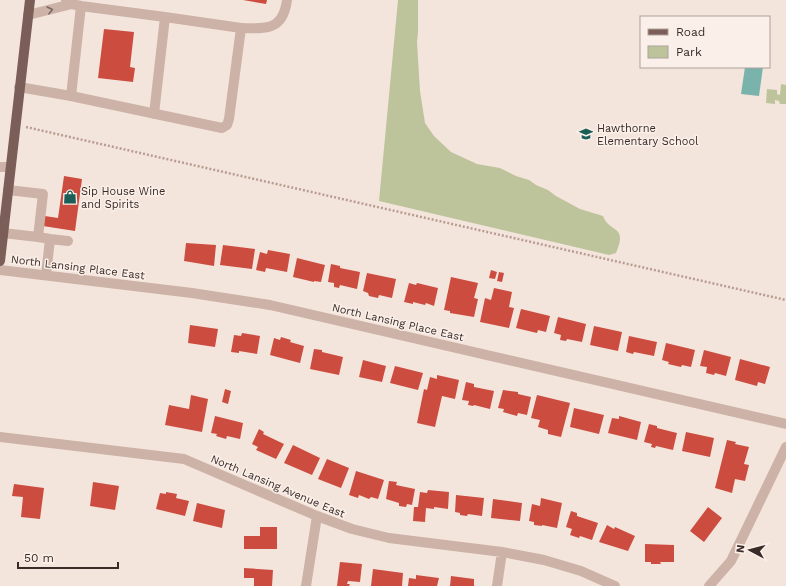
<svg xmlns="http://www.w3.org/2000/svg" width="786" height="586" viewBox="0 0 786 586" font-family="'Work Sans',sans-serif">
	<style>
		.green { fill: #bdc49b }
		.water { fill: #79b3ac }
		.building { fill: #cd4c40 }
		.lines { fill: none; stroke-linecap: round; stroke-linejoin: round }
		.path { stroke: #b99c91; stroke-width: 2.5; stroke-dasharray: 2 2; stroke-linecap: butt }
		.minor { stroke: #cdb2a7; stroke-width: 10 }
		.major { stroke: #7c5e58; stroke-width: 10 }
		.oneway { stroke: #7c6861 }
		.labels { text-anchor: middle; stroke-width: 3; stroke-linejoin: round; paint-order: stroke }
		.poi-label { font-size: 11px; fill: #392b28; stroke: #fbf0e9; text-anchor: start }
		.street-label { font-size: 11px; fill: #392b28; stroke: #fbf0e9 }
	</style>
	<rect width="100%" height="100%" fill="#f4e5dc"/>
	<path class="green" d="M398 0H418V32L417 42 420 91 425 123 434 136 451 152 477 164 500 168 516 176 529 180 536 185 548 190 556 196 580 209 603 216C610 234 628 224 616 253L609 255 379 201Z
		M781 84 786 85V104H780L779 101 775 100V104L766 103 767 89 777 90V94L780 95Z"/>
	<path class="water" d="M745 67H763L759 96 741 94Z"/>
	<path class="building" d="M243 0H267L266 4Z
		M104 29 134 32 130 67 135 68 133 82 98 78Z
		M64 176 82 179 75 231 43 226 45 216 58 218Z
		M186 243 216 245 214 266 184 261Z
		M223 245 255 249 252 269 220 265Z
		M268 250 290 254 287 272 266 268 265 272 256 270 260 252 267 254Z
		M297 258 325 265 321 282 314 281V282L293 277Z
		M331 264 340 266V268L360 272 357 289 340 285 339 288 334 287V283L328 282Z
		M491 270 497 272 495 279 489 278Z
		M499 272 504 273 502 282 497 281Z
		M367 273 396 279 392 298 379 295 378 298 369 296 368 293 363 291Z
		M451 277 478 283 474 298 478 299 474 317 450 313V311L444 310Z
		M409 283 416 285 417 283 438 288 434 306 426 303 425 305 413 302V304L404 302Z
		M494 288 512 292 509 307 514 308 509 328 480 322 485 298 491 300Z
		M521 309 550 316 546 332 538 330 537 333 516 328Z
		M558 317 586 324 582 342 567 339 566 341 560 340 561 335 554 333Z
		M190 325 218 329 215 347 188 343Z
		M594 326 622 332 618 351 590 345Z
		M242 333 260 336 257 354 239 351V353L231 352 234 335 241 336Z
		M629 336 657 342 654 356 634 352 633 354 626 352Z
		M281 337 291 340 290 342 304 346 300 363 270 355 274 338 280 340Z
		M666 343 695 350 691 367 682 365 681 367 668 364 669 362 662 360Z
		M314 349 322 350V352L343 357 339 375 310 369Z
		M704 350 731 357 726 376 715 373 714 375 706 373 707 367 700 366Z
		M740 359 770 367 765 384 758 382 757 386 735 380Z
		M363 360 386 366 382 382 359 377Z
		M395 366 423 373 418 390 390 383Z
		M437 375 459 380 455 399 442 396 435 427 417 423 424 389 427 390 430 377 437 379Z
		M466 382 474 384V387L494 391 490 409 474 405 473 406 468 405 469 401 462 400Z
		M225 389 231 391 228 404 222 402Z
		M503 390 518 392V394L531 397 527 415 518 413 517 416 503 412 504 409 498 408Z
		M191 395 208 399 202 432 165 425 169 405 189 409Z
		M537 395 570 403 561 437 548 434V430L538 427 540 420 531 418Z
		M574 408 604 415 599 434 570 427Z
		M215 416 243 423 240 439 227 436 226 439 216 436 217 434 211 433Z
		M619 416 641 422 637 440 608 433 612 418 619 419Z
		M649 424 657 426V428L677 433 673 450 656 446 655 448 651 447 652 444 644 442Z
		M259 429 264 432 263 434 284 444 276 459 256 450 258 447 252 444Z
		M686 432 714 438 710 457 682 451Z
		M727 440 736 442 735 444 749 447 744 464 749 465 745 481 735 479 732 493 715 488Z
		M293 445 320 458 312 475 284 463Z
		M327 459 349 468 341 488 318 479Z
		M356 471 384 480 378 499 371 497 369 499 359 495 358 498 349 495Z
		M389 481 397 482 396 485 415 489 412 505 407 504 406 507 399 506V503L386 499Z
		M93 482 119 486 115 510 90 506Z
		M14 484 44 488 40 519 21 517 23 497 12 496Z
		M428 490 449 492 448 509 434 507V509L426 508 425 522 413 521 414 507H418L420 492 427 493Z
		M166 492 177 494 176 498 189 501 185 516 156 509 160 493 166 494Z
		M456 495 484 498 482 516 468 514 467 516 460 515V513L455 512Z
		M541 498 562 503 557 528 542 525V526L534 525V522L529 521 532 504 540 506Z
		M493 499 522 503 520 521 491 518Z
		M197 503 225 510 222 528 193 521Z
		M708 507 722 518 704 542 690 531Z
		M571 511 577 513V516L598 523 592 540 580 536 579 538 570 535 572 529 566 527Z
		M607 525 614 529 615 527 635 536 628 551 599 542Z
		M260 527H277V549H244V536H260Z
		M645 544 674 545V562H660L661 564H651V562H645Z
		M340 562 362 564 360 582 348 581 347 584H350L349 586H337Z
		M244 568 273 570 272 586H254V578H244Z
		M373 569 403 573 402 586H371Z
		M416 575 439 578 437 586H408L409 578 416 579Z
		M451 576 474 579V586H450Z"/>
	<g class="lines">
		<path class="path" d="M26 127 786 300"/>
		<path class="minor" d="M66 0 72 4 81 6 165 17
			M28 15 72 4
			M19 87 71 96 222 128 227 125 229 119 241 28C267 29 283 30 287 0
			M71 96 81 6
			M154 114 165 17 241 28
			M0 167H10
			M3 233 38 237 43 194 8 190
			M38 237 50 239 46 275
			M50 239 68 241
			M0 270 192 293 270 305 786 424
			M0 437 184 459 317 516 352 529 389 538 502 552 544 560 581 571 615 586
			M306 586 317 516
			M497 586 502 552
			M709 586 731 561 786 447"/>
		<path class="major" d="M0 261 30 0"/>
	</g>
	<defs><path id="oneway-chevron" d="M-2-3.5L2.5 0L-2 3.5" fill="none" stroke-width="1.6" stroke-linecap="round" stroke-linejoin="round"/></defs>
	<use class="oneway" href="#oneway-chevron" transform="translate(50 10) rotate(-14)"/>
	<defs>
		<g id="school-bare" transform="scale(1.08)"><path d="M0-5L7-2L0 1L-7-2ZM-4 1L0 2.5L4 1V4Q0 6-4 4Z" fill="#1b5d57" stroke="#fbf0e9" stroke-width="2.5" paint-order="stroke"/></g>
		<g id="shop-bare" transform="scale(1.08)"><path d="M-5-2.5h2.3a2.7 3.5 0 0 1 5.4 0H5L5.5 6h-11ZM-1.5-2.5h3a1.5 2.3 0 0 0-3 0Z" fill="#1b5d57" stroke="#fbf0e9" stroke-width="2.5" paint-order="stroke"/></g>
	</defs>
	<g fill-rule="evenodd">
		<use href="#school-bare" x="586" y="134"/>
		<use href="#shop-bare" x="70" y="197"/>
	</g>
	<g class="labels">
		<g class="poi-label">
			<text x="597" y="132">Hawthorne<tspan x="597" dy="13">Elementary School</tspan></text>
			<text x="81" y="195">Sip House Wine<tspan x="81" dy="13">and Spirits</tspan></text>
		</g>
		<g class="street-label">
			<text transform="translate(78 267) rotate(7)" y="4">North Lansing Place East</text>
			<text transform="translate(398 322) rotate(13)" y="4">North Lansing Place East</text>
			<text transform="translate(278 486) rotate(23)" y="4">North Lansing Avenue East</text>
		</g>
	</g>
	<rect x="640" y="16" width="130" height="52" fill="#fbf0e9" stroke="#ada19c"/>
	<rect x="648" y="29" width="20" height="6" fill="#7c5e58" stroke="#ada19c"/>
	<text x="676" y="36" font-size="12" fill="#392b28">Road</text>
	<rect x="648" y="46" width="20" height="12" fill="#bdc49b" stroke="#ada19c"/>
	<text x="676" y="56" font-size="12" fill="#392b28">Park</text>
	<g transform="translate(750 550) rotate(277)" stroke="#fbf0e9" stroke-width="3" paint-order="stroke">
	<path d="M0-3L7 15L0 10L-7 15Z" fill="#392b28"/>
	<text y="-6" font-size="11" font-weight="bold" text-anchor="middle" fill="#392b28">N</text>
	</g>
	<path d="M18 562v6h100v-6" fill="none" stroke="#392b28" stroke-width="2"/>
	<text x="24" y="562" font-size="12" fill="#392b28" stroke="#fbf0e9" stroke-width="3" paint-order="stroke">50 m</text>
</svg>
